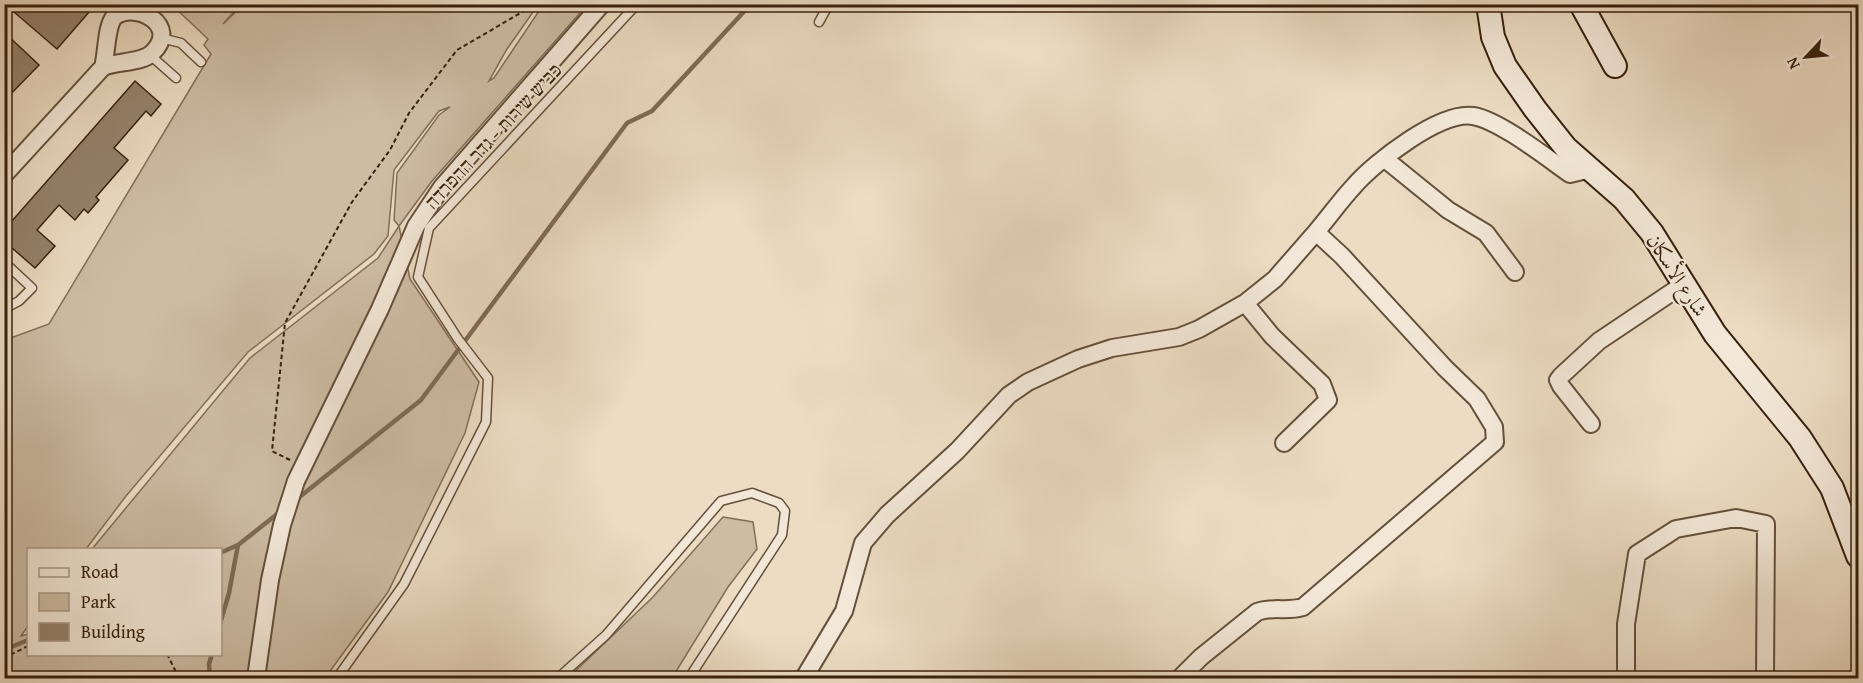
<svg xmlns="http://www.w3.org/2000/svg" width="1863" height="683" viewBox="0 0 1863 683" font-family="'Gentium Book Plus',Amiri,'Frank Ruhl Libre',serif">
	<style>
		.green { fill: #cdbca4; stroke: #826e58; stroke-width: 1.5; fill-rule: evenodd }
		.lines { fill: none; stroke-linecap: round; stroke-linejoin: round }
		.stream { stroke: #7e6b55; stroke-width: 4.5 }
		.building { fill: #95826c; stroke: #37210d; stroke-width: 1.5 }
		.lane-casing { stroke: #64503a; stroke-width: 11 }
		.street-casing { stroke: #64503a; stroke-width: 20 }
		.secondary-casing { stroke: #37210d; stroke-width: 26 }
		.path { stroke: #37210d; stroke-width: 2; stroke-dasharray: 4.5 3; stroke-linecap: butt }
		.lane { stroke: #f3e8d8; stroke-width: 8 }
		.street { stroke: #f3e8d8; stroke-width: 16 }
		.secondary { stroke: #f3e8d8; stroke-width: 22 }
		.labels { text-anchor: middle; stroke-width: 4.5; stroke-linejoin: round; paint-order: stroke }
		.street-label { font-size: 20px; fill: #37210d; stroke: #f3e8d8 }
	</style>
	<rect width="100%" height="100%" fill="#ecdcc3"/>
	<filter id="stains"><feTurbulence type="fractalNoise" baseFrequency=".00333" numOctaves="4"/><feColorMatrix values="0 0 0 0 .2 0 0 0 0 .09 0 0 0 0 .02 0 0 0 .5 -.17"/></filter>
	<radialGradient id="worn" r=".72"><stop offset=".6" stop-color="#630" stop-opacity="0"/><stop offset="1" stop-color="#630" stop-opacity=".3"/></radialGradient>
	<path class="green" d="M172 5H240L223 24 243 5H538L507 49 489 81 494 78 543 5H587L432 181 399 226 410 279 479 382 465 433 388 592 325 678H5L4 644 10 642H5V340L49 324 211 54 204 45 208 39ZM450 107 439 115 397 173 394 220 399 226 378 258 250 358 92 549 220 550V654H28V634L21 636 28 626V550L86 549 126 496 248 352 374 254 388 236 394 170 439 111Z
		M723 517 753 522 757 549 728 587 672 678H568L653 597Z"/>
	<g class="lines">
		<path class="stream" d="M297 499 421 400 627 123 652 111 751 4
			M220 553 238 545
			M220 624 229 593 238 545 281 511
			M4 650 28 640
			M210 678 209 664 212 654"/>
	</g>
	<path class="building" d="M20 4H80L89 12 57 49 14 12Z
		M4 32 39 65 4 101Z
		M135 81 161 104 151 116 146 111 114 148 128 160 96 197 99 200 88 213 84 209 75 220 59 205 37 230 55 246 35 268 4 241V230Z"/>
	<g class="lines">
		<g class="lane-casing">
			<path id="lane" d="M819 22 829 4
				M161 38 181 43 201 62
				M150 55 176 78
				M4 262 32 288 19 301 4 309
				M337 678 404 584 486 422 488 378 458 339 418 277 429 228 637 4
				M558 678 606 635 721 501 752 493 779 503 785 511 782 535 689 678"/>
		</g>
		<g class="street-casing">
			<path id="street" d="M1385 159 1448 210 1486 233 1515 272
				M4 175 103 67C107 52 106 27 114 17 136 0 181 26 152 53 142 63 117 61 103 67
				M1245 303 1272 336 1322 384 1328 400 1284 443
				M1591 424 1561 386 1558 380 1561 376 1599 341 1684 284
				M256 678 270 580 282 525 296 481 380 309 416 226 442 187 602 4
				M804 678 844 611 863 543 887 515 957 451 1009 395 1028 382 1078 359 1112 348 1179 337 1199 329 1245 303 1275 279 1316 232
				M1180 678 1201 657 1257 612C1272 606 1287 612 1303 607L1495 442 1494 427 1477 399 1445 368 1342 256 1316 232C1329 217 1340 201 1354 186 1375 162 1440 111 1473 116 1499 120 1547 158 1570 174L1591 169
				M1626 678V624L1637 554 1676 529 1736 518 1766 524 1765 678"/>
		</g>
		<g class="secondary-casing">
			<path id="secondary" d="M1488 4 1493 37 1505 66 1535 109 1566 148 1624 199 1652 233 1715 334 1800 438 1832 488 1858 556
				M1581 4 1615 66"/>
		</g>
		<path class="path" d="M290 460 272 451 285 323 352 202 390 150 409 113 457 50 536 4
			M167 654 179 678
			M4 658 28 646"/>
		<use href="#lane" class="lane"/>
		<use href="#street" class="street"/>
		<use href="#secondary" class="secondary"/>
	</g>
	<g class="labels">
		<g class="street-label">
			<text transform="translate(493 136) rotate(-47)" y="7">כביש שירות - גדר ההפרדה</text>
			<text transform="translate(1677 275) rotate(57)" y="7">شارع الأسكان</text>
		</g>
	</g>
	<rect width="1863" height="683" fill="none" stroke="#ecdcc3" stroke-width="24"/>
	<rect x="6" y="6" width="1851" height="671" fill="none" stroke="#37210d" stroke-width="3"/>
	<rect x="12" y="12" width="1839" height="659" fill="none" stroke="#37210d" stroke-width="1.5"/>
	<rect x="27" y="548" width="195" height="108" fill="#f3e8d8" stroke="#a89887" stroke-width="1.5"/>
	<rect x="39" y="568" width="30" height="9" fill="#f3e8d8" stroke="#a89887" stroke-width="1.5"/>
	<text x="81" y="578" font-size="18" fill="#37210d">Road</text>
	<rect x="39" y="593" width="30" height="18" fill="#cdbca4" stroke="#a89887" stroke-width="1.5"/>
	<text x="81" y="608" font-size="18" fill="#37210d">Park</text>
	<rect x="39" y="623" width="30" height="18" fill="#95826c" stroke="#a89887" stroke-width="1.5"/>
	<text x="81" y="638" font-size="18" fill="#37210d">Building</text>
	<g transform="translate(1806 57) rotate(244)" stroke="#f3e8d8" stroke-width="4.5" paint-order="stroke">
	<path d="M0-4.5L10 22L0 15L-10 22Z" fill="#37210d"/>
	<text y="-9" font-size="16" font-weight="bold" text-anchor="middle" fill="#37210d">N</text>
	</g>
	<rect width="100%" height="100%" filter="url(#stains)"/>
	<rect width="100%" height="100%" fill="url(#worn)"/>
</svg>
